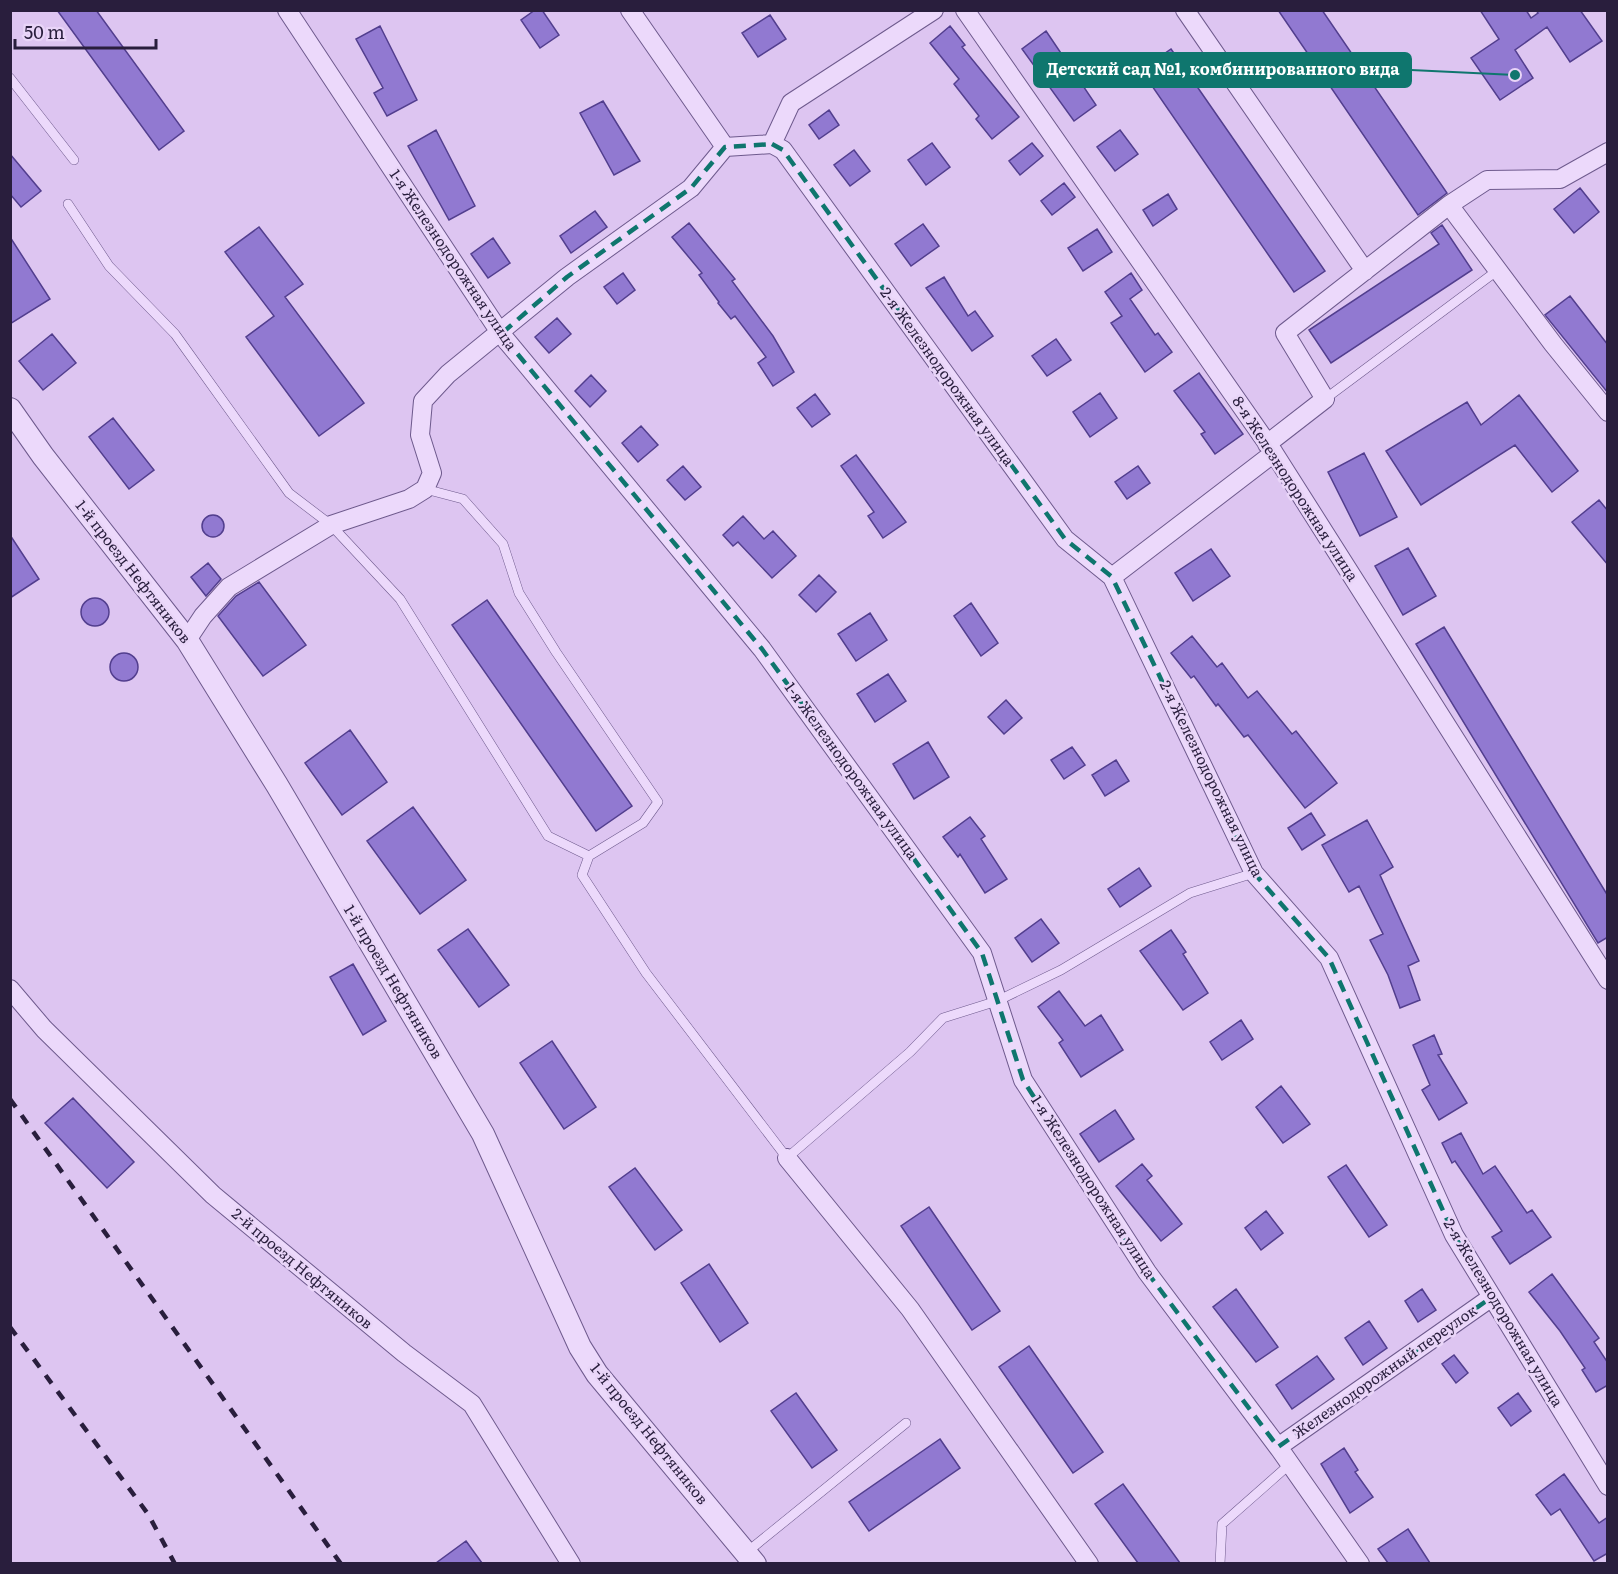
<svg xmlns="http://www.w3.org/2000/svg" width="1618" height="1574" viewBox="0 0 1618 1574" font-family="Literata,serif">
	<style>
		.building { fill: #9179d1; stroke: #523e8e; stroke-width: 1.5 }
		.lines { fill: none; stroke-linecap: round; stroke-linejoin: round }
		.service-casing { stroke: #6e5a8d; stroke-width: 10 }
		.minor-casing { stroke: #6e5a8d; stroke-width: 20 }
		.tertiary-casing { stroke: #6e5a8d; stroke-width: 24 }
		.service { stroke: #ecd9fb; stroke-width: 9 }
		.minor { stroke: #ecd9fb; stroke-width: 18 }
		.tertiary { stroke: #ecd9fb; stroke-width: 22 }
		.rail { stroke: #291e3d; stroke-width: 4.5; stroke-dasharray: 10 10; stroke-linecap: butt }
		.marked { fill: none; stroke: #0f766e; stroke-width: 4.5; stroke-dasharray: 12 8; stroke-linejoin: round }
		.labels { text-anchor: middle; stroke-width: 5; stroke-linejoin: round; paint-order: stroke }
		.street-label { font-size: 15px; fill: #291e3d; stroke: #e9d5f8 }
		.leader { fill: none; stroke: #0f766e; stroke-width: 2 }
		.callout-dot { fill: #0f766e; stroke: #e9d5f8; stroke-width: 2 }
		.callout { fill: #0f766e; stroke: #0f766e; stroke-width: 2 }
		.callout-label { font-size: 16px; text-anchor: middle; font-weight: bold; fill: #fff }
	</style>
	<rect width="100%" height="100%" fill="#ddc5f1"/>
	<path class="building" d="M57 10H96L184 131 159 150Z
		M535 10H542L559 35 540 48 521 20Z
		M1278 10H1322L1447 193 1418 215Z
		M1480 10H1526L1531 18 1538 13 1536 10H1580L1602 41 1570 62 1547 27 1515 50 1533 78 1500 100 1471 58 1499 39Z
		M770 15 786 39 758 57 742 33Z
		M380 26 417 100 387 116 374 93 383 88 356 39Z
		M950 26 965 45 962 47 1019 117 992 139 976 119 979 116 954 84 959 79 930 43Z
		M1046 31 1096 105 1074 121 1022 49Z
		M1171 49 1325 271 1294 292 1141 70Z
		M603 101 640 161 614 175 580 113Z
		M829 110 839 125 819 139 809 125Z
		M436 130 475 206 449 220 408 146Z
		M1120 130 1138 154 1115 171 1097 147Z
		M932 143 950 167 926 185 908 160Z
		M1032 143 1043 156 1020 175 1009 161Z
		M854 150 870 171 850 186 834 165Z
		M10 154 41 191 21 207 10 194Z
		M1064 183 1075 197 1052 215 1041 201Z
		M1580 188 1599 212 1574 233 1554 209Z
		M1168 194 1177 209 1153 226 1143 210Z
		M595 211 607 227 571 253 560 236Z
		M689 223 735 279 732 281 773 336 794 372 773 386 758 363 766 357 735 316 731 319 718 303 719 302 699 275 702 273 672 237Z
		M923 224 939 246 911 266 895 244Z
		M1442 225 1472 270 1331 363 1309 330 1439 244 1431 233Z
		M259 227 303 284 285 297 364 403 319 436 246 337 274 316 225 252Z
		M1097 229 1112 252 1083 271 1068 248Z
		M10 237 50 299 10 324Z
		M493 238 510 263 488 278 471 254Z
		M623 273 635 290 617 304 604 287Z
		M1131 273 1142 290 1130 299 1155 335 1158 333 1172 352 1145 372 1111 323 1122 316 1105 292Z
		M944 277 968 316 975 311 993 336 972 351 926 288Z
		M1570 296 1608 345V393L1545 315Z
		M557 318 571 334 549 353 535 337Z
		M52 334 76 363 43 390 19 361Z
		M1056 339 1071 360 1047 376 1032 356Z
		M1199 373 1243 434 1215 454 1201 434 1205 432 1174 391Z
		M591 375 606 391 590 407 575 391Z
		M1100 393 1117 418 1090 437 1073 412Z
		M815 394 830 414 812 427 797 408Z
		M1519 395 1578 471 1552 492 1515 445 1421 505 1386 451 1467 402 1481 425Z
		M113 418 154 470 129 489 89 437Z
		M641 426 658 445 638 462 622 443Z
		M1364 453 1397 517 1360 536 1328 472Z
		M856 455 906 522 883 538 868 516 874 512 841 466Z
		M683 466 701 487 685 500 667 480Z
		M1138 466 1150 483 1127 499 1115 482Z
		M1599 500 1608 511V565L1572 522Z
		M202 526a11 11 0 1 1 22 0a11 11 0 1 1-22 0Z
		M743 516 764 539 773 531 796 556 772 578 738 542 733 546 723 535Z
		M10 535 39 579 10 598Z
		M1408 548 1436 596 1403 615 1375 566Z
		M1211 549 1230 576 1193 601 1175 573Z
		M208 563 221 579 206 596 191 577Z
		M819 575 836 592 816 612 799 595Z
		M259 582 306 645 263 676 218 616 236 596Z
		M81 612a14 14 0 1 1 28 0a14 14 0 1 1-28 0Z
		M487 600 632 806 596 831 452 625Z
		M971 603 998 643 981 656 954 616Z
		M870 613 887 640 856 661 838 634Z
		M1444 627 1608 896V937L1598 943 1416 644Z
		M1192 636 1217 667 1222 663 1248 698 1257 691 1292 734 1296 731 1337 783 1305 808 1248 735 1244 737 1218 704 1216 706 1194 676 1191 678 1171 653Z
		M110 667a14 14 0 1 1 28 0a14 14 0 1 1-28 0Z
		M888 674 906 701 875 722 857 694Z
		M1006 700 1022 718 1004 734 988 717Z
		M350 730 387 782 342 815 305 763Z
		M928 742 949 777 914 799 893 764Z
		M1072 747 1085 765 1064 779 1051 760Z
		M1116 760 1129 781 1105 796 1092 775Z
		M413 807 466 880 420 914 367 841Z
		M1311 813 1325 835 1302 850 1288 828Z
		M970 817 985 836 981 839 1007 879 985 893 960 854 958 857 943 837Z
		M1367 820 1393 867 1380 875 1419 961 1408 966 1420 1000 1400 1008 1388 975 1370 940 1383 934 1359 886 1349 892 1322 845Z
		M1139 868 1151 886 1120 907 1108 889Z
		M1041 919 1059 943 1032 962 1015 938Z
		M468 929 509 985 479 1007 438 950Z
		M1171 930 1186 952 1183 954 1208 993 1183 1010 1140 951Z
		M353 964 386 1021 363 1035 330 977Z
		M1059 991 1085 1026 1101 1015 1123 1050 1081 1077 1059 1043 1063 1040 1038 1007Z
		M1241 1020 1253 1039 1222 1060 1210 1042Z
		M1434 1035 1442 1054 1438 1055 1467 1103 1439 1120 1422 1090 1430 1085 1413 1045Z
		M552 1041 596 1107 564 1129 520 1063Z
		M1281 1086 1310 1124 1283 1143 1256 1107Z
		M73 1098 134 1162 107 1188 45 1123Z
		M1115 1110 1134 1139 1099 1162 1080 1134Z
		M1461 1133 1483 1174 1495 1166 1527 1213 1532 1210 1551 1237 1510 1264 1492 1237 1502 1231 1455 1161 1452 1163 1442 1143Z
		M1142 1164 1152 1176 1147 1180 1182 1224 1161 1241 1116 1186Z
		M1346 1165 1387 1225 1369 1237 1328 1177Z
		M635 1168 682 1230 655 1250 609 1187Z
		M929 1207 1000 1311 972 1330 901 1226Z
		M1266 1211 1283 1233 1261 1250 1245 1228Z
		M709 1264 748 1323 720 1342 681 1283Z
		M1552 1274 1599 1338 1594 1342 1608 1363V1385L1596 1392 1582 1370 1585 1368 1560 1331 1529 1292Z
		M1236 1289 1278 1347 1256 1362 1213 1307Z
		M1422 1289 1436 1310 1418 1322 1405 1301Z
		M1369 1321 1387 1348 1363 1365 1345 1338Z
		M1029 1346 1103 1452 1073 1473 999 1367Z
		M1454 1355 1468 1373 1456 1383 1442 1364Z
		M1317 1356 1334 1379 1292 1409 1276 1385Z
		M796 1393 837 1450 812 1468 771 1411Z
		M1518 1393 1531 1411 1511 1426 1498 1408Z
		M940 1439 960 1468 869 1531 849 1502Z
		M1344 1448 1358 1470 1355 1472 1373 1497 1350 1513 1321 1464Z
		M1564 1474 1599 1523 1608 1517V1553L1594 1561 1560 1509 1551 1515 1536 1495Z
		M1123 1484 1180 1563H1138L1095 1504Z
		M1408 1529 1430 1563H1388L1378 1549Z
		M466 1541 482 1563H436Z"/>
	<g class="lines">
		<g class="service-casing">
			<path id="service" d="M10 78 74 160
				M68 204 109 266 175 334 289 493 331 525 400 599 548 836 589 856 643 823 658 802 556 652 519 593 503 544 463 499 425 489
				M1325 399 1498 270
				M589 856 582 875 646 973 787 1158 910 1052 943 1018 997 1001 1061 970 1190 893 1254 873
				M747 1552 906 1423
				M1220 1564 1222 1524 1290 1464"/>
		</g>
		<g class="minor-casing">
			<path id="minor" d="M287 10 501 334 762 649 982 953 1023 1080 1147 1272 1281 1451 1360 1564
				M630 10 725 147
				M965 10 1274 453 1608 980
				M1185 10 1365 271
				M772 144 783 150 1065 539 1112 577 1254 873 1329 958 1454 1235 1608 1486
				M1449 205 1553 344 1608 412
				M1267 444 1325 399 1285 333 1449 205 1487 180 1560 179 1608 152
				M1112 577 1274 453
				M187 640 203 616 229 587 331 525 409 499 425 489 432 473 420 435 423 401 448 374 567 277 691 188 725 147 772 144 791 103 934 10
				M10 989 44 1029 213 1195 404 1353 472 1404 571 1564
				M787 1158 910 1309 1089 1564
				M1278 1447 1492 1297"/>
		</g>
		<g class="tertiary-casing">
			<path id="tertiary" d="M10 409 43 456 187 640 277 785 483 1134 580 1347 597 1374 755 1564"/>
		</g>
		<use href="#service" class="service"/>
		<use href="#minor" class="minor"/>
		<use href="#tertiary" class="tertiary"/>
		<path class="rail" d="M10 1099 341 1564
			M10 1327 148 1514 175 1564"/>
	</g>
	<path class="marked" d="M772 144 783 150 1065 539 1112 577 1254 873 1329 958 1454 1235 1492 1297 1278 1447 1147 1272 1023 1080 982 953 762 649 501 334 567 277 691 188 725 147Z"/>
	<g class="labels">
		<g class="street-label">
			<text transform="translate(453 260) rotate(56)" y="5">1-я Железнодорожная улица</text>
			<text transform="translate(947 377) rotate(54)" y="5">2-я Железнодорожная улица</text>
			<text transform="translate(1295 489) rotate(57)" y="5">8-я Железнодорожная улица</text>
			<text transform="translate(133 572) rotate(52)" y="5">1-й проезд Нефтяников</text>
			<text transform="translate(851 771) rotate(54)" y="5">1-я Железнодорожная улица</text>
			<text transform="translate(1211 779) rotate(64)" y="5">2-я Железнодорожная улица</text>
			<text transform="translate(393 982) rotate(59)" y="5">1-й проезд Нефтяников</text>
			<text transform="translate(1093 1187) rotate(57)" y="5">1-я Железнодорожная улица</text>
			<text transform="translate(302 1269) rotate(40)" y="5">2-й проезд Нефтяников</text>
			<text transform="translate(1503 1313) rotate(59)" y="5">2-я Железнодорожная улица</text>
			<text transform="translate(1385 1372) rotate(-35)" y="5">Железнодорожный переулок</text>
			<text transform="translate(649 1434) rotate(51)" y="5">1-й проезд Нефтяников</text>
		</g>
	</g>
	<path class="leader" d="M1515 75L1411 70"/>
	<circle class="callout-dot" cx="1515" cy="75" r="6"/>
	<rect class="callout" x="1034" y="53" width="377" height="34" rx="6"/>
	<g class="callout-label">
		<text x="1223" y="75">Детский сад №1, комбинированного вида</text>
	</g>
	<rect width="1618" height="1574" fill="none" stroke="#291e3d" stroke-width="24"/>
	<path d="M15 39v9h141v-9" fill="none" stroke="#291e3d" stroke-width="3"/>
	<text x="24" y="39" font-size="18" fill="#291e3d" stroke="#e9d5f8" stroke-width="4.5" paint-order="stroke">50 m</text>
</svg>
